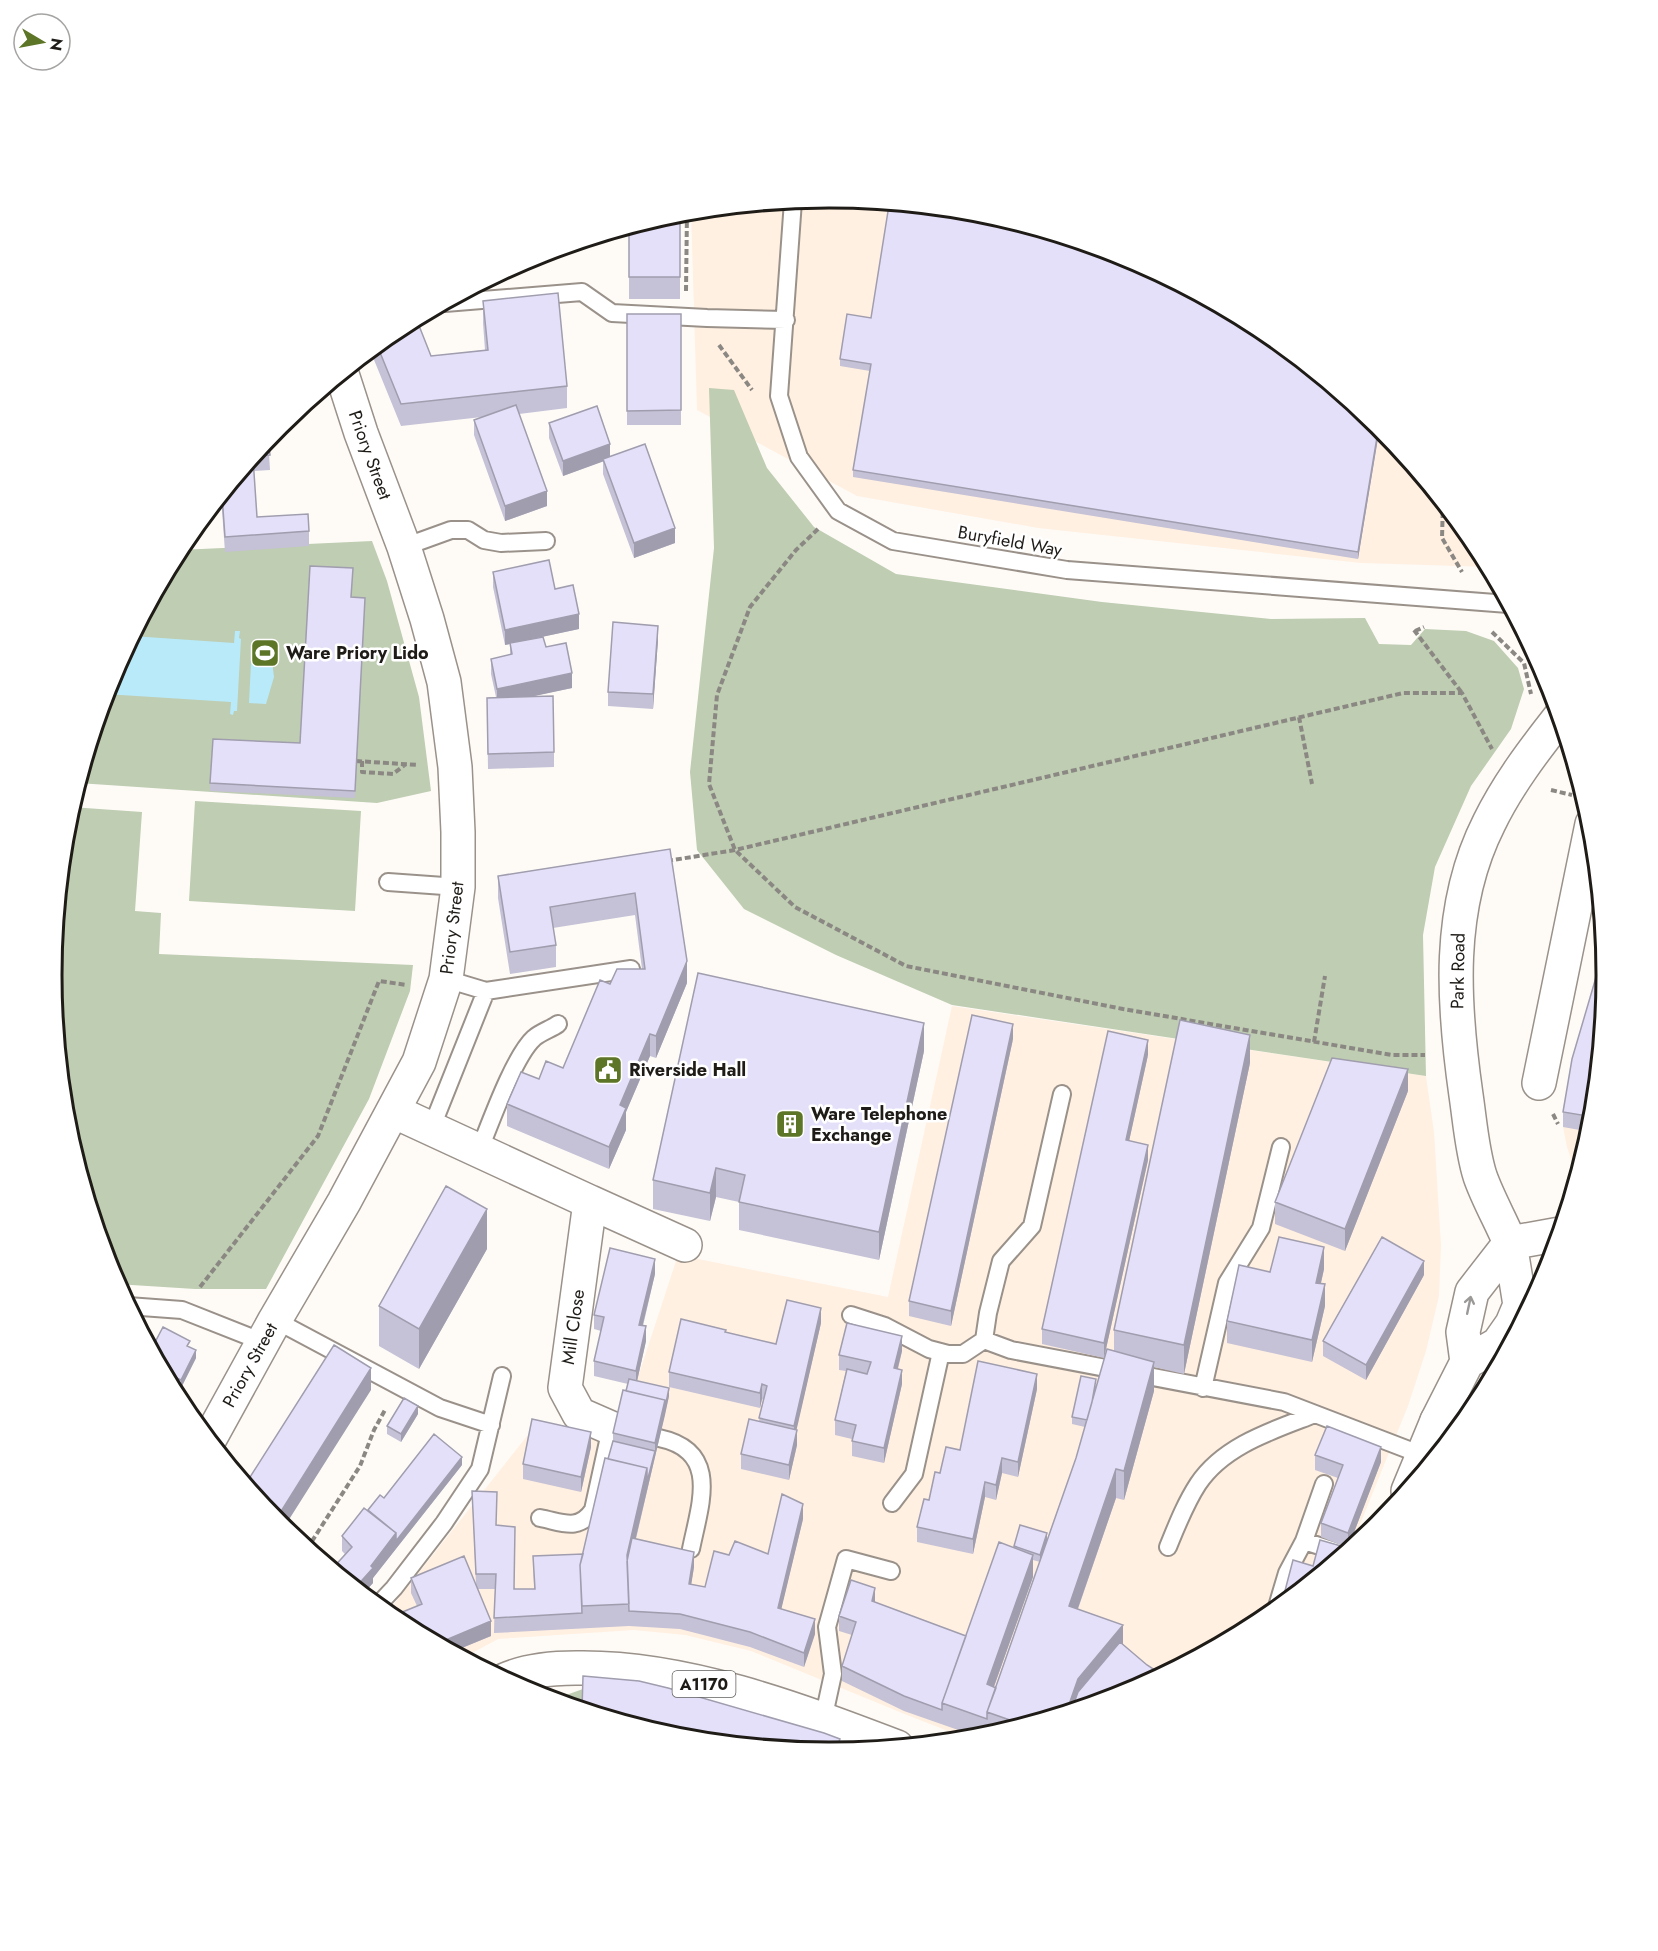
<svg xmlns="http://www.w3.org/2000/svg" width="1658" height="1951" viewBox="0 0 1658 1951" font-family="Jost,sans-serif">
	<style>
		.built { fill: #fff0e1 }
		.green { fill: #bfcdb2 }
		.water { fill: #b8eafa }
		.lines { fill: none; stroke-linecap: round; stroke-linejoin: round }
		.lane-casing { stroke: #9a928a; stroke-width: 20 }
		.street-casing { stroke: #9a928a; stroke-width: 36 }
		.secondary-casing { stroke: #9a928a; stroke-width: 36 }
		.primary-casing { stroke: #9a928a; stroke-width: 36 }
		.path { stroke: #8b8884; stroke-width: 4; stroke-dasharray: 6 3; stroke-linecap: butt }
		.lane { stroke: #fff; stroke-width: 16 }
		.street { stroke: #fff; stroke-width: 33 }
		.secondary { stroke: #fff; stroke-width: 33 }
		.primary { stroke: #fff; stroke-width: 33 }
		.wall { fill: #c5c1d6; fill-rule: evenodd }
		.shaded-wall { fill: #a09dae }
		.building { fill: #e5e0f9; stroke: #a09dae; stroke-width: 1.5 }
		.oneway { stroke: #9a9997 }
		.labels { text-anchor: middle; stroke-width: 5; stroke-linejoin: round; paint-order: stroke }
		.shield { fill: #fff; stroke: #62605d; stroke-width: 1.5 }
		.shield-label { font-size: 16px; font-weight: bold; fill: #1f1c18 }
		.street-label { font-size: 18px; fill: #1f1c18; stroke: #fff }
		.poi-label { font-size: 18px; font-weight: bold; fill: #1f1c18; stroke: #fff; text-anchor: start }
		.rim { fill: none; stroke: #1f1c18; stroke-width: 3 }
	</style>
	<rect width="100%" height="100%" fill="#fefbf7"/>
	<path class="built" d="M829 198 981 213 1127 257 1262 329 1379 426 1476 544 1489 567 1361 563 1038 528 857 496 697 410 691 211Z
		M952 1006 1426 1076 1434 1132 1441 1245 1439 1296 1426 1351 1408 1406 1350 1549 1261 1623 1126 1694 980 1739 971 1740 907 1715 751 1651 685 1635 634 1630 498 1639 463 1658 396 1622 386 1614 539 1421 618 1438 678 1255 888 1297Z
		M1572 1074 1592 1128 1578 1173 1574 1169 1567 1147 1563 1127Z"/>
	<path class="green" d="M709 388 734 390 767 468 814 527 896 574 1102 602 1271 619 1365 618 1379 644 1411 645 1425 629 1466 631 1494 641 1518 668 1524 689 1511 729 1471 786 1435 867 1423 935 1426 1076 952 1005 836 955 744 909 697 850 690 772 714 548Z
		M372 541 387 581 419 697 431 791 377 803 78 783 110 677 179 550Z
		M195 801 361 811 355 911 189 901Z
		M71 807 142 812 135 911 161 913 159 954 413 965 410 991 369 1099 266 1289H195L116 1284 110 1273 66 1127 51 975 66 823Z
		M583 1689 582 1710 552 1701V1700Z"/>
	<path class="water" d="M235 631H240L239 638 241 639 237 711H234L233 715 230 714 231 702 105 694 110 677 132 636 234 643Z
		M252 643 270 645 274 677 266 704 249 703Z"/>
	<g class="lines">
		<g class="lane-casing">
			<path id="lane" d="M793 201 779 396 799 457 838 511 893 541 1067 570 1508 604
				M445 303 582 292 612 313 707 318 786 320
				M404 547 451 530H468L484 540 501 543 546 541
				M388 882 458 887
				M446 979 486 991 631 969
				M1062 1094 1032 1226 1001 1261 988 1313 984 1340 1011 1350 1284 1402 1422 1455
				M431 1129 486 991
				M479 1151C490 1124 514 1056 534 1038 541 1032 551 1029 558 1024
				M128 1306 182 1310 263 1342
				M851 1315 885 1326 929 1349 948 1354H963L984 1340
				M275 1320 440 1408 491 1425
				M1203 1388 1227 1283 1261 1228 1281 1147
				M659 1438C721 1451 700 1504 691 1549
				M892 1503 914 1474 941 1352
				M540 1518C562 1522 578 1532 593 1510L611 1428 616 1429
				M1304 1541 1344 1554
				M1168 1547C1177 1525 1185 1504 1198 1484 1224 1445 1274 1430 1315 1414
				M377 1606 394 1588 444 1523 480 1469 502 1376
				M1276 1610 1287 1573 1304 1541 1324 1484
				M823 1720 833 1674 827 1627 846 1559 891 1571
				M849 1752 856 1732"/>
		</g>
		<g class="street-casing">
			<path id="street" d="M1539 1083 1592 824
				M393 1111 590 1202 565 1388 579 1414 611 1428
				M590 1202 685 1245
				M1510 1243C1501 1221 1488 1199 1480 1176 1472 1151 1470 1122 1466 1095 1453 1004 1446 908 1489 823 1508 784 1534 750 1560 717
				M1437 1421 1458 1429
				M209 1440 275 1320 344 1202 419 1062 446 979 458 887V832L455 767 444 682 427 619 404 547 361 433 342 374"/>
		</g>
		<g class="secondary-casing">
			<path id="secondary" d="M1467 1362 1463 1332 1472 1292 1510 1243 1560 1234
				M1408 1491 1437 1421 1467 1362 1498 1344 1512 1324 1520 1305 1510 1243"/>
		</g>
		<g class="primary-casing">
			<path id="primary" d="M505 1680C527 1670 552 1668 576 1668 684 1666 797 1709 897 1747"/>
		</g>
		<path class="path" d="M686 291 687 211
			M719 345 752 390
			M1443 503 1442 538 1462 572
			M818 529 796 550 750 607 717 695 709 784 735 850 795 907 906 966 1123 1009 1392 1055H1425
			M1414 630 1462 693
			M1415 631 1424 627
			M1492 632 1524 663 1531 694
			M1299 717 1312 784
			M356 761 418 765
			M362 761V772L393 774 406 764
			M1551 790 1572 795
			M667 861 735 850 1403 693H1462L1492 749
			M1314 1042 1325 976
			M1553 1114 1558 1124
			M200 1287 318 1136 379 981 407 985
			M307 1549 360 1466 374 1430 385 1410"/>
		<use href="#lane" class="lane"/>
		<use href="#street" class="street"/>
		<use href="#secondary" class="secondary"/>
		<use href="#primary" class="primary"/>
	</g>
	<path class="wall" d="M680 212V299H629V227Z
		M483 301 567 386V408L519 414 547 506 505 521 474 435V420L482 417 401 426 370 350 397 328 431 356 485 350 483 323Z
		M627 314H681V425H627Z
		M840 359 1380 426 1358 559 853 477V470L870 371 840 366Z
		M549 423 610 457 675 543 634 558 603 474V461L563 476 549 438Z
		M268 438 270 470 253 471 257 517 309 531V546L225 552 221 496Z
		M493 572 555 589 579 629 536 638 546 647 572 688 533 696 554 752V767L488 769 487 698 496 697 491 674V659L510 655V644L505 645 493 587Z
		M353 576 351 597 365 598 355 798 210 791V783L300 743Z
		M658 640 653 709 608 706V692Z
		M670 849 687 983 656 1058 650 1056 626 1112V1130L609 1169 507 1126V1104L539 1079 563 1068 610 984 642 969 635 915 553 928 556 945V967L510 974 498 898V876Z
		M1607 976 1592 1128 1591 1132 1563 1127V1112Z
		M1013 1039 951 1326 909 1316V1301Z
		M924 1051 879 1260 739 1230V1202L716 1197 710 1221 653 1209V1180Z
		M1148 1055 1129 1141 1148 1160 1104 1358 1042 1344V1329Z
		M1250 1063 1184 1374 1154 1367V1391L1124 1500 1116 1498 1078 1609 1161 1676 1126 1694 981 1738 904 1711 842 1681V1666L852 1635 839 1631V1616L875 1602 966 1636 1014 1548V1546L1047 1540 1076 1458 1085 1427 1072 1424V1417L1096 1386 1114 1351V1330ZM1033 1560 1040 1562 996 1688 994 1687 1033 1577Z
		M1408 1091 1345 1251 1275 1224V1202Z
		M487 1249 419 1369 379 1346V1306Z
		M1324 1269 1321 1283 1325 1306 1312 1362 1227 1343V1321L1270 1272Z
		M655 1274 643 1326 646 1341 637 1381 669 1396 636 1539 694 1567 691 1584 705 1587 729 1555 768 1554 803 1519 781 1609 815 1634 804 1667 750 1647 680 1629 629 1626 494 1633 495 1589H478L491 1636 452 1652 396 1622 417 1606 411 1593V1578L476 1584 472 1491 497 1525 515 1589H534L533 1556 583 1554 608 1459 613 1441V1433L628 1384 594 1376V1361L601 1331 594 1329V1315Z
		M1424 1275 1366 1380 1323 1356V1341Z
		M821 1323 796 1430 797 1445 789 1480 741 1469V1454L759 1421 763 1400 762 1399 760 1408 669 1387V1372L726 1332 776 1344Z
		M190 1347 196 1358 181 1388 170 1382 169 1384 151 1350Z
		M902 1351 898 1369 902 1384 884 1463 852 1456V1439L835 1435V1420L846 1371 839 1370V1355Z
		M1037 1389 1018 1477 1002 1473 996 1500 985 1497 973 1554 917 1542V1527L940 1473 960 1450Z
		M418 1414 401 1442 387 1434V1426Z
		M591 1447 581 1492 523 1479V1464Z
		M1315 1455 1381 1462 1348 1548 1321 1537V1523L1338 1478 1315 1470Z
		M462 1465 373 1578V1583L363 1594 332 1569 345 1554 342 1551V1536L368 1510 384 1498Z
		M582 1710 840 1752 677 1738Z"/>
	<path class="shaded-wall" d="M1379 425 1380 426 1358 559V552Z
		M610 444V459L563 476V461Z
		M547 491V506L505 521V506Z
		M675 528V543L634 558V543Z
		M579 614V629L505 645V630Z
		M658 626V640L653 709V694Z
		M572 673V688L497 704V689Z
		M687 961V983L656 1058V1036Z
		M924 1023V1051L879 1260V1232Z
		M1013 1024V1039L951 1326V1311Z
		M650 1034V1056L626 1112V1130L609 1169V1147L620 1105Z
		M1250 1035V1063L1184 1374V1345Z
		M1148 1040V1055L1126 1155V1140Z
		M1408 1069V1091L1345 1251V1229Z
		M1148 1145V1160L1104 1358V1343Z
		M716 1168V1197L710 1221V1193Z
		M487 1209V1249L419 1369V1329Z
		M1324 1247V1269L1316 1305V1283Z
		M655 1259V1274L639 1340V1325Z
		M1424 1261V1275L1366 1380V1365Z
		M1325 1284V1306L1312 1362V1340Z
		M821 1308V1323L794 1441V1426Z
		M646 1326V1341L636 1386V1371Z
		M902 1336V1351L894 1383V1368Z
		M196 1350V1358L181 1388V1380Z
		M1154 1362V1391L1124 1500V1471Z
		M371 1368V1390L283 1529 275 1521Z
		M902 1370V1384L884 1463V1448Z
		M1037 1374V1389L1018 1477V1462Z
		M762 1384V1399L760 1408V1393Z
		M669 1388V1396L665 1415 627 1575V1555L647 1468 655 1451V1443L665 1400Z
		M418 1406V1414L401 1442V1434Z
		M797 1430V1445L789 1480V1465Z
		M591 1432V1447L581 1492V1477Z
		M1381 1447V1462L1348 1548V1533Z
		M462 1457V1465L373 1578V1583L363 1594 355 1588 396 1533Z
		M1002 1458V1473L996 1500V1485Z
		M1116 1469V1498L1069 1634V1606Z
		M985 1482V1497L973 1554V1539Z
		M803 1504V1519L778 1623V1608Z
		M1047 1533V1541L1040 1563V1555Z
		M1341 1546V1557L1336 1561Z
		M694 1552V1567L689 1599V1584Z
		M1033 1555V1577L987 1706V1684Z
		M875 1588V1603L872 1601Z
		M815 1619V1634L804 1667V1653Z
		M491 1621V1636L452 1652 446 1649V1640Z
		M1123 1625V1653L1077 1709 1066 1713 1078 1679Z
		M840 1739V1752L835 1753Z"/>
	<path class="building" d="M889 205 1032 228 1127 257 1262 329 1379 425 1358 552 853 470 871 364 840 359 847 314 871 318Z
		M678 212H680V277H629V227Z
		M558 293 567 386 401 404 377 345 397 328 416 318 431 356 488 350 483 301Z
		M627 314H681V410L627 411Z
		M516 405 547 491 505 506 474 420Z
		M597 406 610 444 563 461 549 423Z
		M268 438 270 455 254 456Z
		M645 444 675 528 634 543 603 459Z
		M253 458 257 517 308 514 309 531 225 537 222 495Z
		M549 560 555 589 573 585 579 614 505 630 493 572Z
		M310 566 353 568 351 597 365 598 355 791 210 783 213 739 300 743Z
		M613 622 658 626 653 694 608 692Z
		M543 637 546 647 566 643 572 673 497 689 491 659 512 654 510 643Z
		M553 696 554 752 488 754 487 698Z
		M670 849 687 961 656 1036 650 1034 620 1105 626 1108 609 1147 507 1104 521 1072 539 1079 546 1061 563 1068 600 980 610 984 617 969H645L635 893 550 907 556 945 510 952 498 876Z
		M1604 950 1607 976 1593 1117 1563 1112 1572 1059Z
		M698 973 924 1023 879 1232 739 1202 745 1175 716 1168 710 1193 653 1180Z
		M972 1015 1013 1024 951 1311 909 1301Z
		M1180 1020 1250 1035 1184 1345 1114 1330Z
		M1108 1031 1148 1040 1126 1140 1148 1145 1104 1343 1042 1329Z
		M1332 1058 1408 1069 1345 1229 1275 1202Z
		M446 1186 487 1209 419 1329 379 1306Z
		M1279 1237 1324 1247 1316 1283 1325 1284 1312 1340 1227 1321 1239 1265 1270 1272Z
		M1382 1237 1424 1261 1366 1365 1323 1341Z
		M610 1248 655 1259 639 1325 646 1326 636 1371 594 1361 604 1317 594 1315Z
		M787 1300 821 1308 794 1426 759 1418 767 1386 762 1384 760 1393 669 1372 681 1319 726 1330 725 1332 776 1344Z
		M847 1323 902 1336 894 1368 902 1370 884 1448 852 1441 856 1425 835 1420 847 1369 867 1374 871 1362 839 1355Z
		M163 1327 190 1341 187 1346 196 1350 181 1380 170 1375 168 1379 166 1378 151 1350Z
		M334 1345 371 1368 275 1521 245 1485Z
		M1107 1349 1154 1362 1124 1471 1116 1469 1069 1606 1123 1625 1078 1679 1066 1713 1024 1725 987 1712 1076 1458Z
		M978 1361 1037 1374 1018 1462 1002 1458 996 1485 985 1482 973 1539 917 1527 924 1499 929 1500 935 1472 940 1473 946 1447 960 1450Z
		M1081 1376 1096 1379 1092 1402 1087 1420 1072 1417Z
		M629 1379 669 1388 665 1408V1400L626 1391Z
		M623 1390 665 1400 655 1443 613 1433Z
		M404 1398 418 1406 401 1434 387 1426Z
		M532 1419 591 1432 581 1477 523 1464Z
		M749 1419 797 1430 789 1465 741 1454Z
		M1327 1426 1381 1447 1348 1533 1321 1523 1343 1465 1315 1455Z
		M434 1434 462 1457 396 1541V1533L368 1510 380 1495 384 1498Z
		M613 1441 655 1451 647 1482V1468L608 1459Z
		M605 1458 647 1468 627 1555 629 1604 582 1606 580 1565Z
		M472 1491 497 1492 496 1525 515 1527 514 1589H535L533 1556 583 1554 580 1565 582 1613 494 1618 496 1574H476Z
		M782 1494 803 1504 778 1608 815 1619 804 1653 750 1632 680 1614 629 1611 627 1561 632 1538 694 1552 689 1584 705 1587 714 1551 729 1555 735 1541 768 1554Z
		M364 1508 396 1533 371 1566 373 1568 355 1588 332 1569 352 1547 342 1536Z
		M1020 1525 1047 1533 1040 1555 1014 1546Z
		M1320 1540 1341 1546 1336 1561 1281 1606 1293 1560 1313 1566Z
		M999 1542 1033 1555 987 1684 996 1688 987 1712V1719L942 1703Z
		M464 1556 491 1621 446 1640 450 1649 448 1650 396 1622 391 1618 400 1613 422 1604 411 1578Z
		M851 1580 875 1588 872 1601 966 1636 942 1703V1710L904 1696 842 1666 856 1622 839 1616Z
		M1120 1642 1147 1665 1161 1674 1160 1677 1126 1694 1071 1711 1078 1692Z
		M583 1676 639 1681 668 1688 824 1733 840 1739 835 1753 829 1754 677 1738 671 1737 672 1731 657 1727 655 1732 582 1710Z"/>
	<defs><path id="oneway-shaft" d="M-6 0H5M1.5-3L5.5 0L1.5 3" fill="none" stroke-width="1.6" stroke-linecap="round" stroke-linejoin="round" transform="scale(1.5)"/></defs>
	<use class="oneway" href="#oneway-shaft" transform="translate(1469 1305) rotate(-78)"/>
	<defs>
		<g id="stadium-square" transform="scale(1.5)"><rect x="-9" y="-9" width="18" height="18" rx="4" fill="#5d7527" stroke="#fff"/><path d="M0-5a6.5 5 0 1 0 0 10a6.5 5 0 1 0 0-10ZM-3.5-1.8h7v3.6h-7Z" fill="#fff"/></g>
		<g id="civic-square" transform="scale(1.5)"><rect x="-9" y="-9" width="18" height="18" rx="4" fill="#5d7527" stroke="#fff"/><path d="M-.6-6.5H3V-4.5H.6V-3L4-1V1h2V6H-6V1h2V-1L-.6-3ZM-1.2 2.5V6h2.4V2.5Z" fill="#fff"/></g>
		<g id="building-square" transform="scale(1.5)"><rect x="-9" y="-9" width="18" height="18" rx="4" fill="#5d7527" stroke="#fff"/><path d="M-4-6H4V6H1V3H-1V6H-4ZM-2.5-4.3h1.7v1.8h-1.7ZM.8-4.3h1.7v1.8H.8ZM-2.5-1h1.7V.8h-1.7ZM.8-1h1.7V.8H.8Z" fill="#fff"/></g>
	</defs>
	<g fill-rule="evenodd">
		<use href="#stadium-square" x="265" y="653"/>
		<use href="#civic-square" x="608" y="1070"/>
		<use href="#building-square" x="790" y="1124"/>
	</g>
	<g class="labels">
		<rect class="shield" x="672.5" y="1671" width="63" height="26" rx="4.5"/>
		<g class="shield-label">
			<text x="704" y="1690">A1170</text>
		</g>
		<g class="street-label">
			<text transform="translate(370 455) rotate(70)" y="6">Priory Street</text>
			<text transform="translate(1010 541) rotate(10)" y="6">Buryfield Way</text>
			<text transform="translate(452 928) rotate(-83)" y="6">Priory Street</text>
			<text transform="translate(1458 971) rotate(-89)" y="6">Park Road</text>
			<text transform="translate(573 1327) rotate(-82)" y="6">Mill Close</text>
			<text transform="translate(250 1365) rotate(-61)" y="6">Priory Street</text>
		</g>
		<g class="poi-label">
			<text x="286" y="659">Ware Priory Lido</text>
			<text x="629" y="1076">Riverside Hall</text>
			<text x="811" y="1120">Ware Telephone<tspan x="811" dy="21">Exchange</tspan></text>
		</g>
	</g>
	<path d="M0 0H1658V1951H0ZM62 975a767 767 0 1 1 1534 0a767 767 0 1 1-1534 0Z" fill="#fff" fill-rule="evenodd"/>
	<path class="rim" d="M62 975a767 767 0 1 1 1534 0a767 767 0 1 1-1534 0Z"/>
	<g transform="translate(42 42) rotate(100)"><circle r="28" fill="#ffffff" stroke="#a5a4a3" stroke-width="1.5"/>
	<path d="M0-4.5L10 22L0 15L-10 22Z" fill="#5d7527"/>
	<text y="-9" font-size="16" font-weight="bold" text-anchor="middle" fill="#1f1c18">N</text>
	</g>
</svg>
